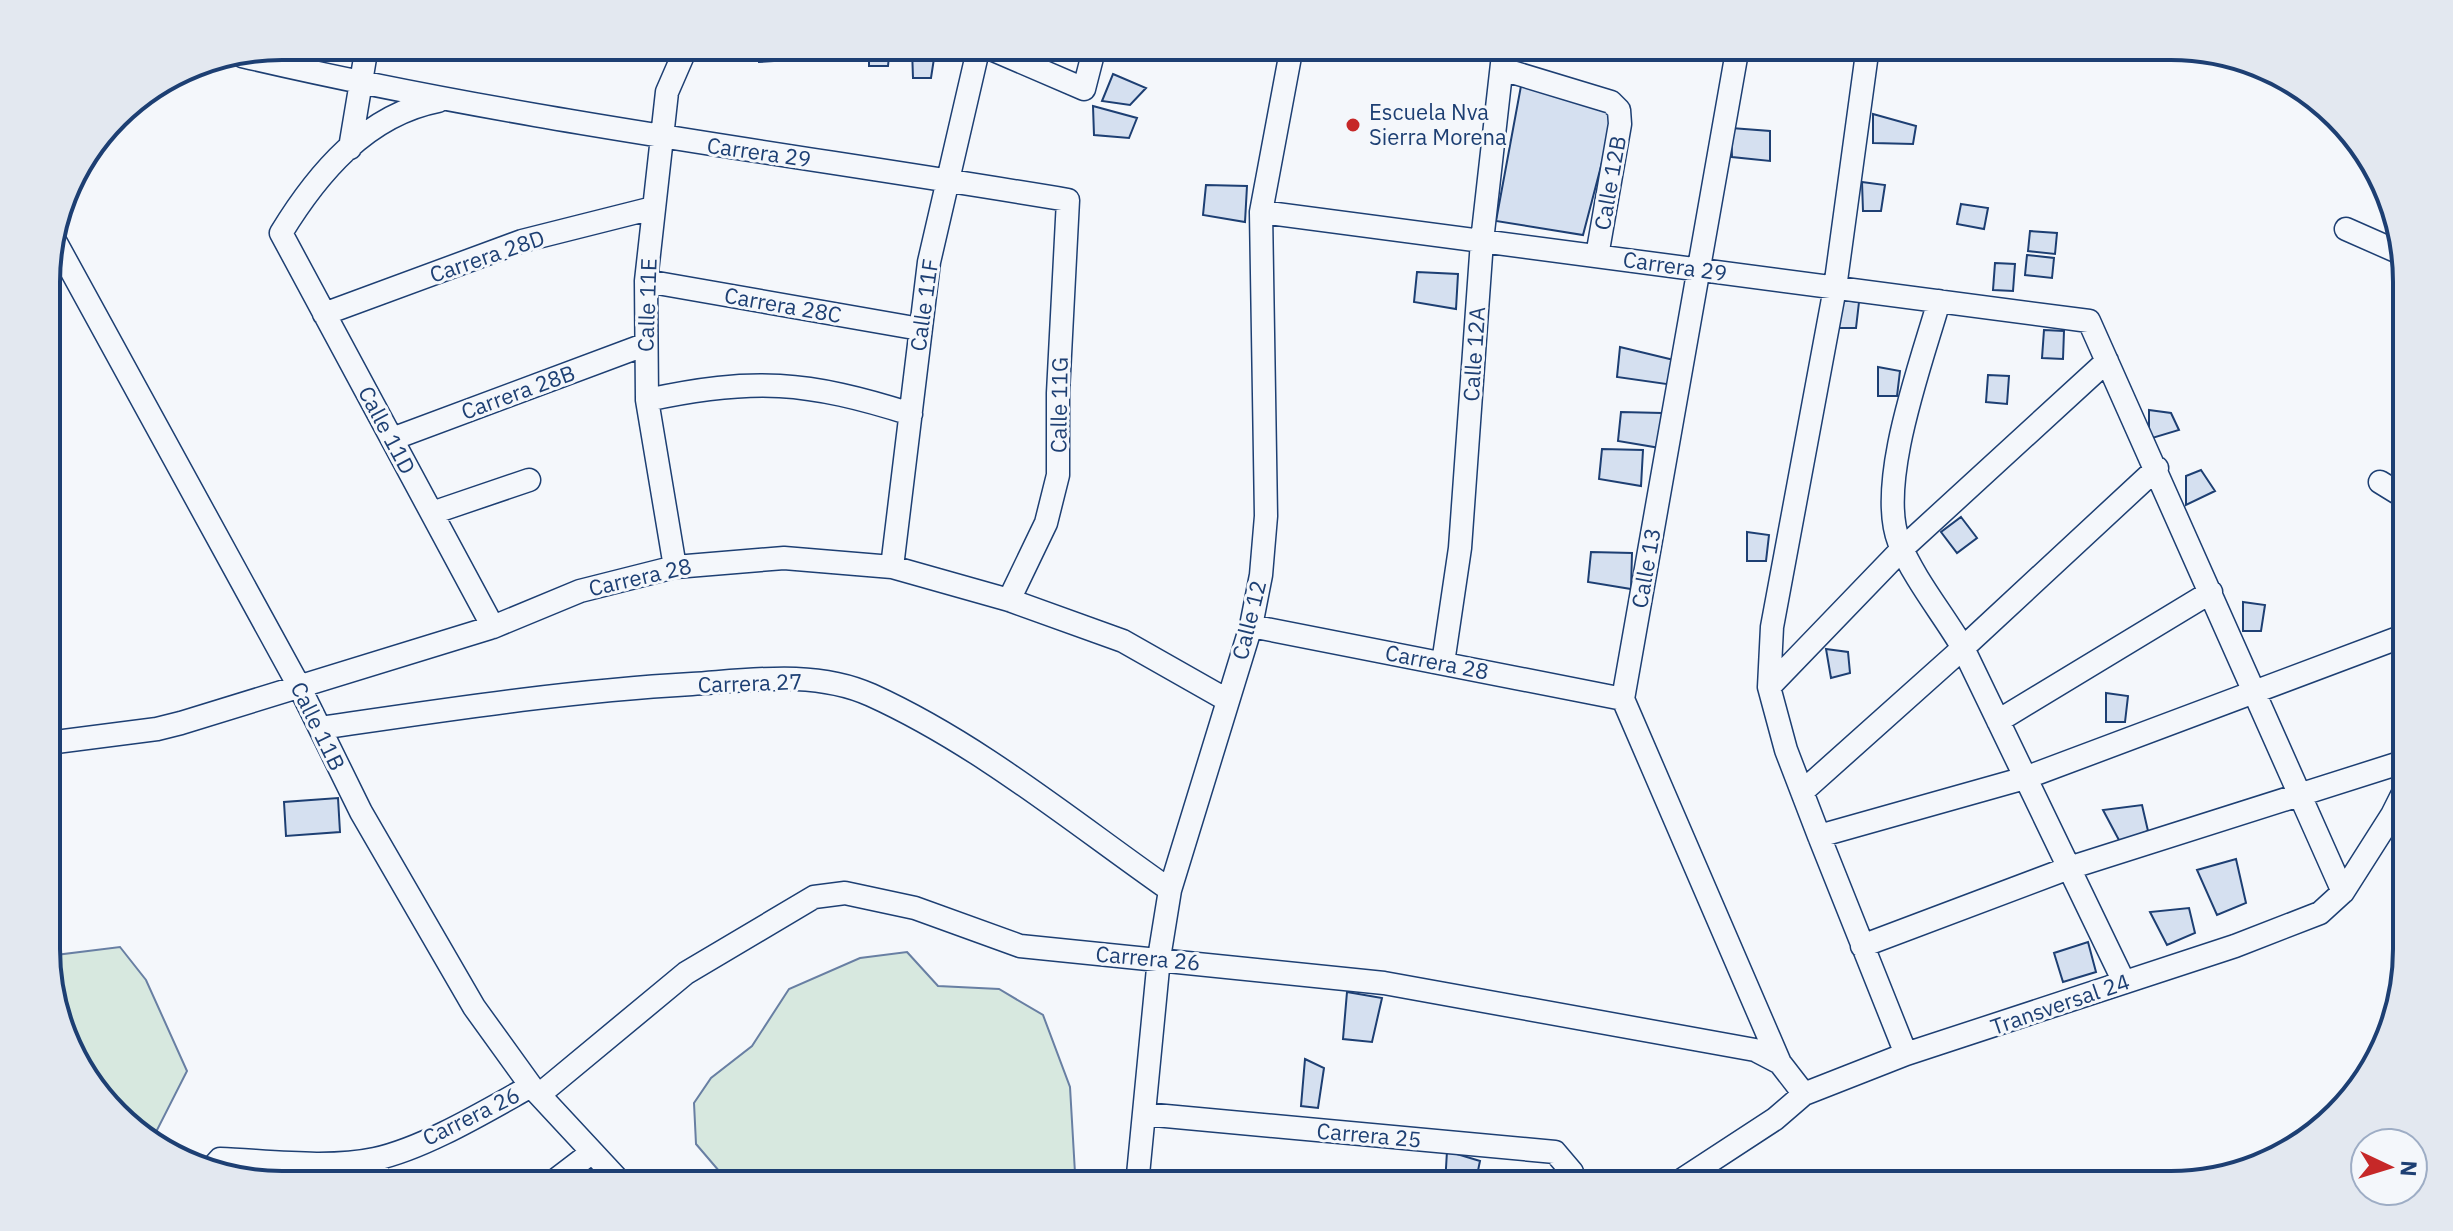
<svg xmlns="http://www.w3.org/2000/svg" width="2453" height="1231" viewBox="0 0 2453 1231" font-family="'IBM Plex Sans',sans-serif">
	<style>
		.green { fill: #d7e8df; stroke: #687fa3; stroke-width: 2 }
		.building { fill: #d5e0f0; stroke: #1d3f73; stroke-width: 2 }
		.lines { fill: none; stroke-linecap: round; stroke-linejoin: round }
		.minor-casing { stroke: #1d3f73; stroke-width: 25 }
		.minor { stroke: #f4f7fb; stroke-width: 22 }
		.poi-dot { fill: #c62828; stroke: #f4f7fb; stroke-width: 3 }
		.labels { text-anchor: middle; stroke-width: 6; stroke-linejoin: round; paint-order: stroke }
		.poi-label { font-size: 22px; fill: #1d3f73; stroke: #f4f7fb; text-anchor: start }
		.street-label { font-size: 22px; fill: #1d3f73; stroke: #f4f7fb }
		.rim { fill: none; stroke: #1d3f73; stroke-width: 4 }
	</style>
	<rect width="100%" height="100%" fill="#f4f7fb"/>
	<path class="green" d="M120 947 146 980 187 1071 152 1140 95 1092 48 980V956Z
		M907 952 938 986 999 989 1043 1015 1070 1087 1075 1173 1071 1185H731L696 1144 694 1103 711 1078 752 1046 789 989 860 958Z"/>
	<path class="building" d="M758 46H788L789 60 759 62Z
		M869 46H890L888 66H869Z
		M912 49 935 52 931 78H913Z
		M1113 74 1146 88 1130 105 1102 101Z
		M1523 75 1616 109 1583 235 1496 221Z
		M1093 106 1137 118 1129 138 1094 135Z
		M1873 114 1916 126 1913 144 1873 143Z
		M1731 128 1770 131V161L1732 157Z
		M1862 182 1885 185 1881 211H1863Z
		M1206 185 1247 186 1245 222 1203 215Z
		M1961 204 1988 208 1984 229 1957 224Z
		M2030 231 2057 233 2055 254 2028 251Z
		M2027 255 2054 258 2052 278 2025 275Z
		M1995 263 2015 264 2013 291 1993 290Z
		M1417 272 1458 274 1456 309 1414 302Z
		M1837 299 1859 302 1856 328H1837Z
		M2044 330 2064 331 2063 359 2042 358Z
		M1620 347 1678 361 1673 385 1617 377Z
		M1878 367 1900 371 1897 396H1878Z
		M1988 375 2009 376 2007 404 1986 402Z
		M2149 410 2171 413 2179 430 2149 439Z
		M1621 412 1662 413 1660 448 1618 441Z
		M1602 449 1643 450 1641 486 1599 479Z
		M2201 470 2215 491 2186 505V476Z
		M1961 517 1977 538 1957 553 1941 532Z
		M1747 532 1769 535 1766 561H1747Z
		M1591 552 1632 553 1631 589 1588 582Z
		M2243 602 2265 605 2261 631H2243Z
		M1826 649 1848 652 1850 673 1831 678Z
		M2106 693 2128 696 2125 722H2106Z
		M338 798 340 832 286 836 284 802Z
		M2142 805 2148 831 2120 842 2103 810Z
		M2236 859 2246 903 2217 915 2197 870Z
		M2189 908 2195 933 2167 945 2150 912Z
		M2088 942 2096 972 2063 982 2054 953Z
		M1347 992 1382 998 1372 1042 1343 1039Z
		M1305 1059 1324 1068 1318 1108 1301 1106Z
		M1447 1151 1480 1161 1475 1185H1445Z"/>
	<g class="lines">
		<g class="minor-casing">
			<path id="minor" d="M984 46 1084 89 1095 46
				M1738 46 1623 699 1780 1063
				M1868 46 1835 288 1772 627 1769 687 1786 750 1819 836 1906 1054
				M242 56C514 120 792 154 1068 200L1058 393V475L1046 523 1009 600
				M1502 69 1611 102 1619 110 1620 124 1597 256
				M438 101C366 115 317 174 281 233L493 627
				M350 148 367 46
				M1261 212 2089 321 2343 892
				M2346 229 2405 255
				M54 239 300 688 361 812 474 1007 531 1086 623 1185
				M646 281 920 329
				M324 314 522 241 653 208
				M647 400C753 377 807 381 911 414
				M392 439 644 345
				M2380 482 2406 498
				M432 513 529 480
				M675 567 647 400 646 281 667 92 687 46
				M892 567 929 262 979 46
				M1251 626 1623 699
				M1443 663 1460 548 1482 241 1504 46
				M1769 687 1903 548 2107 361
				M1998 721 2211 592
				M320 728C444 710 567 691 692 684 751 680 816 670 871 695 979 744 1074 823 1170 890
				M48 743 157 729 181 723 493 627 580 591 675 567 784 558 892 567 1009 600 1123 641 1227 700
				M1802 792 1963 648C1943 614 1914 579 1899 542 1876 484 1922 361 1939 301
				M1819 836 2025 778 2406 635
				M1862 946 2069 868 2406 761
				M2124 982 1963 648 2157 468
				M540 1094 686 973 814 897 845 893 915 908 1020 946 1384 983 1755 1050 1780 1063 1804 1094
				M1144 1114 1555 1152 1572 1172 1575 1185
				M375 1159 380 1185
				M211 1169 220 1159C268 1161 328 1169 375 1159 425 1148 486 1111 531 1086
				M549 1185 591 1153
				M1137 1185 1159 958 1170 890 1251 626 1261 575 1266 516 1261 212 1292 46
				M1674 1185 1775 1119 1804 1094 1906 1054 2235 946 2320 913 2343 892 2392 815 2407 785"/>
		</g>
		<use href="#minor" class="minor"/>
	</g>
	<circle class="poi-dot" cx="1353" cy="125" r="8"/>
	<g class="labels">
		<g class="poi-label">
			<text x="1369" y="120">Escuela Nva<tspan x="1369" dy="25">Sierra Morena</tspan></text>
		</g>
		<g class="street-label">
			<text transform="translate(759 152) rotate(8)" y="8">Carrera 29</text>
			<text transform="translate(1610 183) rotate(-80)" y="8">Calle 12B</text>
			<text transform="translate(487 256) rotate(-19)" y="8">Carrera 28D</text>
			<text transform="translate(1675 266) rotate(8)" y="8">Carrera 29</text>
			<text transform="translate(647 305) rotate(-88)" y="8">Calle 11E</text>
			<text transform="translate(783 305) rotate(10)" y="8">Carrera 28C</text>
			<text transform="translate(924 305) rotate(-82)" y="8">Calle 11F</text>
			<text transform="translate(1474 354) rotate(-86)" y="8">Calle 12A</text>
			<text transform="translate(518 392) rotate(-20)" y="8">Carrera 28B</text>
			<text transform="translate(1059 405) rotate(-89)" y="8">Calle 11G</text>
			<text transform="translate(387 430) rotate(62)" y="8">Calle 11D</text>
			<text transform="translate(1646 568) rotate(-80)" y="8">Calle 13</text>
			<text transform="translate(640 577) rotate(-13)" y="8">Carrera 28</text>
			<text transform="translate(1249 620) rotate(-76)" y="8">Calle 12</text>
			<text transform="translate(1437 662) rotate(11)" y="8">Carrera 28</text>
			<text transform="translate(750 683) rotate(-2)" y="8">Carrera 27</text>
			<text transform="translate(318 726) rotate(64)" y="8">Calle 11B</text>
			<text transform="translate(1148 958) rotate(5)" y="8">Carrera 26</text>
			<text transform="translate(2060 1004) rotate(-19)" y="8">Transversal 24</text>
			<text transform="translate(471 1116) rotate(-26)" y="8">Carrera 26</text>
			<text transform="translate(1369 1135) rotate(5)" y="8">Carrera 25</text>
		</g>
	</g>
	<path d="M0 0H2453V1231H0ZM282 60H2171A222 222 0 0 1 2393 282V949A222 222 0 0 1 2171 1171H282A222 222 0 0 1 60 949V282A222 222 0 0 1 282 60Z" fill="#e3e8f0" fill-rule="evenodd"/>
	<path class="rim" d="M282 60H2171A222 222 0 0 1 2393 282V949A222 222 0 0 1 2171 1171H282A222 222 0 0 1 60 949V282A222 222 0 0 1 282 60Z"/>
	<g transform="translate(2389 1167) rotate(94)"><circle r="38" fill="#f4f7fb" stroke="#9eadc5" stroke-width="2"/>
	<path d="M0-6L14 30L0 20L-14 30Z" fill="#c62828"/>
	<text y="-12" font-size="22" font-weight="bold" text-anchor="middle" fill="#1d3f73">N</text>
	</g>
</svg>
